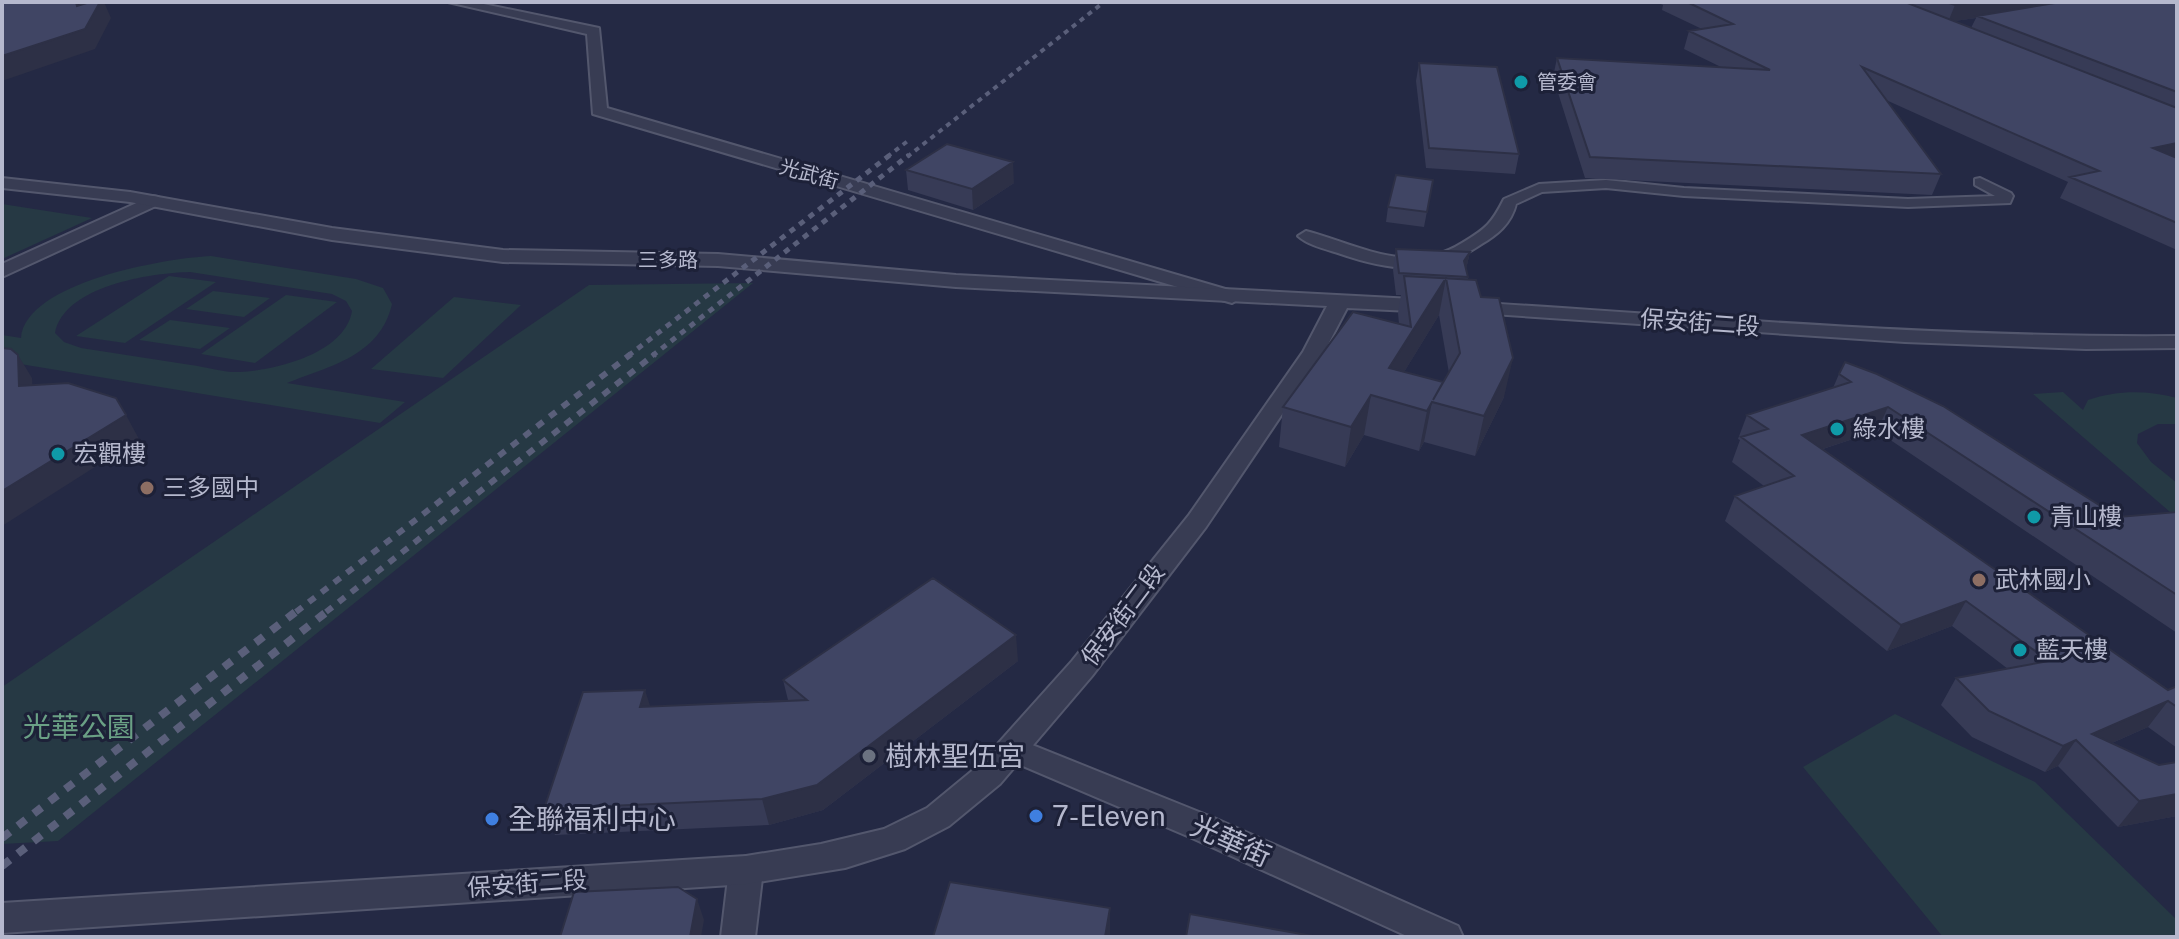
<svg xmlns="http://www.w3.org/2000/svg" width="2179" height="939" viewBox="0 0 2179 939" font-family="'Public Sans','Noto Sans TC',sans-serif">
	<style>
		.green { fill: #263944; fill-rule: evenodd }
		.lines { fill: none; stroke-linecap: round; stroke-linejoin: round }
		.pedestrian-casing { stroke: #53576d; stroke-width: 4 }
		.minor-casing { stroke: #53576d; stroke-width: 4 }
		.tertiary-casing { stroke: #53576d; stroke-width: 4 }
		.pedestrian { fill: #383c53; fill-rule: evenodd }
		.minor { fill: #383c53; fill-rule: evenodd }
		.tertiary { fill: #383c53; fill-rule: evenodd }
		.rail-far3 { stroke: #5a5f7a; stroke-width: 4; stroke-dasharray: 5 5; stroke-linecap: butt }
		.rail-far2 { stroke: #5a5f7a; stroke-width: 5; stroke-dasharray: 6 6; stroke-linecap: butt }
		.rail-far1 { stroke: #5a5f7a; stroke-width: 6; stroke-dasharray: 8 8; stroke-linecap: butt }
		.rail { stroke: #5a5f7a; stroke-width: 8; stroke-dasharray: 10 10; stroke-linecap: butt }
		.wall { fill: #373b56; fill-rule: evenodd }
		.shaded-wall { fill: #2d3046 }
		.building { fill: #404564; stroke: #2d3046; stroke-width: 2; fill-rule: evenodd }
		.culture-dot { fill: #0f9aa8; stroke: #1d2138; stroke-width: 3 }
		.education-dot { fill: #8d6e63; stroke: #1d2138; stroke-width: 3 }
		.worship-dot { fill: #6b7280; stroke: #1d2138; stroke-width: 3 }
		.shop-dot { fill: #3f7fe0; stroke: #1d2138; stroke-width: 3 }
		.labels { text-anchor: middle; stroke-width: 6; stroke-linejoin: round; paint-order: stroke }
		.far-poi-label { font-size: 20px; fill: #b5b8cd; stroke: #1d2138; text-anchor: start }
		.far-street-label { font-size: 20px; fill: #b5b8cd; stroke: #1d2138 }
		.street-label { font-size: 24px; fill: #b5b8cd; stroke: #1d2138 }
		.poi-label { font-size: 24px; fill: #b5b8cd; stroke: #1d2138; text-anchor: start }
		.near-park-label { font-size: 28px; fill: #6aa085; stroke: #1d2138 }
		.near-poi-label { font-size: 28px; fill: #b5b8cd; stroke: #1d2138; text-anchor: start }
		.near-street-label { font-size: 28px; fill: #b5b8cd; stroke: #1d2138 }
	</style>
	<rect width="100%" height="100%" fill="#242944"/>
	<path class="green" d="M2 204 92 218 2 259Z
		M211 256 356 279 383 288 392 304C380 356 330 366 287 383L405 402 380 423 2 361V335L21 338C26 282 166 258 211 256ZM190 272 332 294 346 301 352 311C345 353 277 370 240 372 224 373 207 367 191 365 154 359 118 354 81 348L64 342 55 333C64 286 150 273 190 272Z
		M169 276 216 282 125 343 76 336Z
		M753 283 58 841 2 844V687L589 285Z
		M213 291 270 298 244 317 186 309Z
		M286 295 337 302 255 363 201 354Z
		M454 297 521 305 443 378 371 369Z
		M170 320 230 328 200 349 139 340Z
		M2063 392 2083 410 2088 400C2117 390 2147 390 2177 398V424H2158L2138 434 2137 443 2151 462 2177 483V518L2033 394Z
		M1895 714 2035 782 2177 920V937H1943L1803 767Z"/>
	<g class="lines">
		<g class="pedestrian-casing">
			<path id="pedestrian" d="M1980 178 2011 193 2013 196 2010 203 1908 207 1684 196 1606 188 1542 192 1516 204C1511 224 1497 235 1480 245 1432 277 1390 271 1338 253 1325 249 1308 245 1298 236L1306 231C1359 245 1409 276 1462 243 1486 229 1492 223 1504 199L1539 184 1606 180 1684 188 1908 199 1995 196 1975 185V179Z"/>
		</g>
		<g class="minor-casing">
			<path id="minor" d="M448 2H474L599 28 607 108 1239 293 1242 297 1232 303 1225 301 593 114 587 34Z
				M152 196 158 197 161 201 158 205 2 277V264Z
				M1015 738 1214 818 1458 926 1463 937H1409L1192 838 1004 758 1000 750 1004 742Z
				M746 856 758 860 763 870 755 937H721L729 870 734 860Z"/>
		</g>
		<g class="tertiary-casing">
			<path id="tertiary" d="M2 178 130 192 332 228 503 250 718 254 956 275 1432 300 1442 306 1432 312 1347 308 1324 352 1206 527 1092 676 1000 784 949 826 905 849 845 868 746 884 2 933V903L746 856 821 844 884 829 927 808 978 766 1072 661 1189 515 1303 352 1327 306 956 287 718 266 503 262 332 240 130 202 2 188Z
				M1469 302C1705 317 1941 338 2177 336V348L2086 349 1905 342 1462 312 1459 308 1462 304Z"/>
		</g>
		<use href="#pedestrian" class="pedestrian"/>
		<use href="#minor" class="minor"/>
		<use href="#tertiary" class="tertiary"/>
		<path class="rail-far3" d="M887 157 909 140
			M907 157 1104 2"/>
		<path class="rail-far2" d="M628 356 890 155
			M652 356 909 155"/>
		<path class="rail-far1" d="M296 612 631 354
			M326 612 655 354"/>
		<path class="rail" d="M2 838 298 610
			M2 866 329 610"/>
	</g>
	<path class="wall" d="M1656 2H2177V250L2060 198 2068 182 1886 100 1941 174 1932 195 1585 178 1553 77 1557 58 1721 67 1684 49 1689 31 1702 29 1662 10 1663 5ZM1976 18 1971 28 1954 21Z
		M1419 63 1519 154 1515 174 1426 168 1416 81Z
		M906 170 1014 183 973 210 908 190Z
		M1433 180 1424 227 1386 222 1388 207Z
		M1396 249 1470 252 1466 269 1468 279 1504 397 1475 456 1424 442 1419 451 1364 435 1345 467 1279 447 1283 407 1399 324 1398 313 1401 295H1396L1393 270ZM1439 315 1449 373 1443 382 1404 372Z
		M1839 374 2118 517 2177 512V633L1877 431 1823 449 2168 690 2177 686V748L2148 727 2112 743 2159 765 2177 762V816L2118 827 2058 766 2045 772 1972 737 1941 705 1956 678 2008 669 1952 626 1887 651 1725 521 1735 496 1764 486 1732 462 1740 440 1738 439 1747 415 1833 388Z
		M1018 661 823 810 769 825 555 835 544 809 650 707 788 700 783 680Z"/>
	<path class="shaded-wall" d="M100 2H104L111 18 95 49 2 81V56L87 25Z
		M1973 2H2077L1977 16 1976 18 1948 22 1955 5Z
		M2177 143V161L2153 148Z
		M1013 162 1014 183 973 210 972 189Z
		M1470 252 1465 274 1464 261Z
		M1446 278 1439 315 1387 400 1389 368Z
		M18 355 32 378 34 410 19 386Z
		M1513 358 1504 397 1475 456 1484 416Z
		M1371 395 1364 435 1345 467 1351 427Z
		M1432 402 1424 442 1419 451 1427 411Z
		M1888 407 1877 431 1792 459 1802 435Z
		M126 415 139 439 2 526V491Z
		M1966 601 1952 626 1887 651 1901 625Z
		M1016 635 1018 661 823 810 769 825 762 799Z
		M645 690 653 715 640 707Z
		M2168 701 2148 727 2089 753 2092 734Z
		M2076 740 2058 766 2045 772 2063 746Z
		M2177 794V816L2118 827 2139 801Z
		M697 899 704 920 701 937H690Z
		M1110 908V937H1105Z"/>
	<path class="building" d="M2 2H76L77 6 90 2H100L85 29 2 56Z
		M1687 2H1905L2177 108V143L2153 148 2177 158V223L2070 177 2099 171 1862 67 1941 174 1590 157 1557 58 1770 70 1689 31 1733 24Z
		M1946 2H1973L1955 5Z
		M2061 2H2177V92L1977 16Z
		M1419 63 1497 67 1519 154 1429 148Z
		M947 144 1013 162 972 189 906 170Z
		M1396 175 1433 180 1427 212 1388 207Z
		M1396 249 1470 252 1464 261 1468 277 1399 273Z
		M1404 276 1476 280 1481 297 1499 298 1513 358 1484 416 1432 402 1427 411 1371 395 1351 427 1283 407 1353 312 1411 327ZM1446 278 1460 353 1433 400 1443 382 1389 368Z
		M2 348 11 349 18 355 19 386 68 383 116 398 126 415 2 491Z
		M1845 362 1877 374 1943 406 2118 517 2177 512V595L1888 407 1802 435 2168 690 2177 686V707L2168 701 2092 734 2159 765 2177 762V794L2139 801 2076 740 2063 746 1989 711 1956 678 2049 661 1966 601 1901 625 1735 496 1794 476 1741 437 1768 429 1747 415 1851 382 1839 374Z
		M933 578 1016 635 817 785 762 799 544 809 583 692 645 690 640 707 807 700 783 680Z
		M950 882 1110 908 1105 937H933Z
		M678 887 697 899 690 937H560L574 892Z
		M1190 914 1318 937H1186Z"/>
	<g class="culture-dot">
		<circle cx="1521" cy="82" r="8"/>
		<circle cx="1837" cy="429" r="8"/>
		<circle cx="58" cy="454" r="8"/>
		<circle cx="2034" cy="517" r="8"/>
		<circle cx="2020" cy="650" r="8"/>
	</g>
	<g class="education-dot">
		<circle cx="147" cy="488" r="8"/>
		<circle cx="1979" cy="580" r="8"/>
	</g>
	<circle class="worship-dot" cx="869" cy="756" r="8"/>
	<g class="shop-dot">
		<circle cx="1036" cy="816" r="8"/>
		<circle cx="492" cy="819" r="8"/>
	</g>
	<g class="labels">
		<g class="far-poi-label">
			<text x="1537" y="89">管委會</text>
		</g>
		<g class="far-street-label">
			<text transform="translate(809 174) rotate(16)" y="7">光武街</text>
			<text x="668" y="267">三多路</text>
		</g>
		<g class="street-label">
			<text transform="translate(1700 323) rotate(4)" y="8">保安街二段</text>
			<text transform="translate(1123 615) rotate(-53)" y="8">保安街二段</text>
			<text transform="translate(527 884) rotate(-4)" y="8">保安街二段</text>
		</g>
		<g class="poi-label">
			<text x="1853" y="437">綠水樓</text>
			<text x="74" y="462">宏觀樓</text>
			<text x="163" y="496">三多國中</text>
			<text x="2050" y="525">青山樓</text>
			<text x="1995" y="588">武林國小</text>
			<text x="2036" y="658">藍天樓</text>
		</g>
		<g class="near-park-label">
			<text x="79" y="737">光華公園</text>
		</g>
		<g class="near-poi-label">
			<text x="885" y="766">樹林聖伍宮</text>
			<text x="1052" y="826">7-Eleven</text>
			<text x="508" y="829">全聯福利中心</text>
		</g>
		<g class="near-street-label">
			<text transform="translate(1231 841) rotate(24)" y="10">光華街</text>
		</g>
	</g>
	<rect width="2179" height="939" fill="none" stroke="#b5b8cd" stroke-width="8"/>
</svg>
